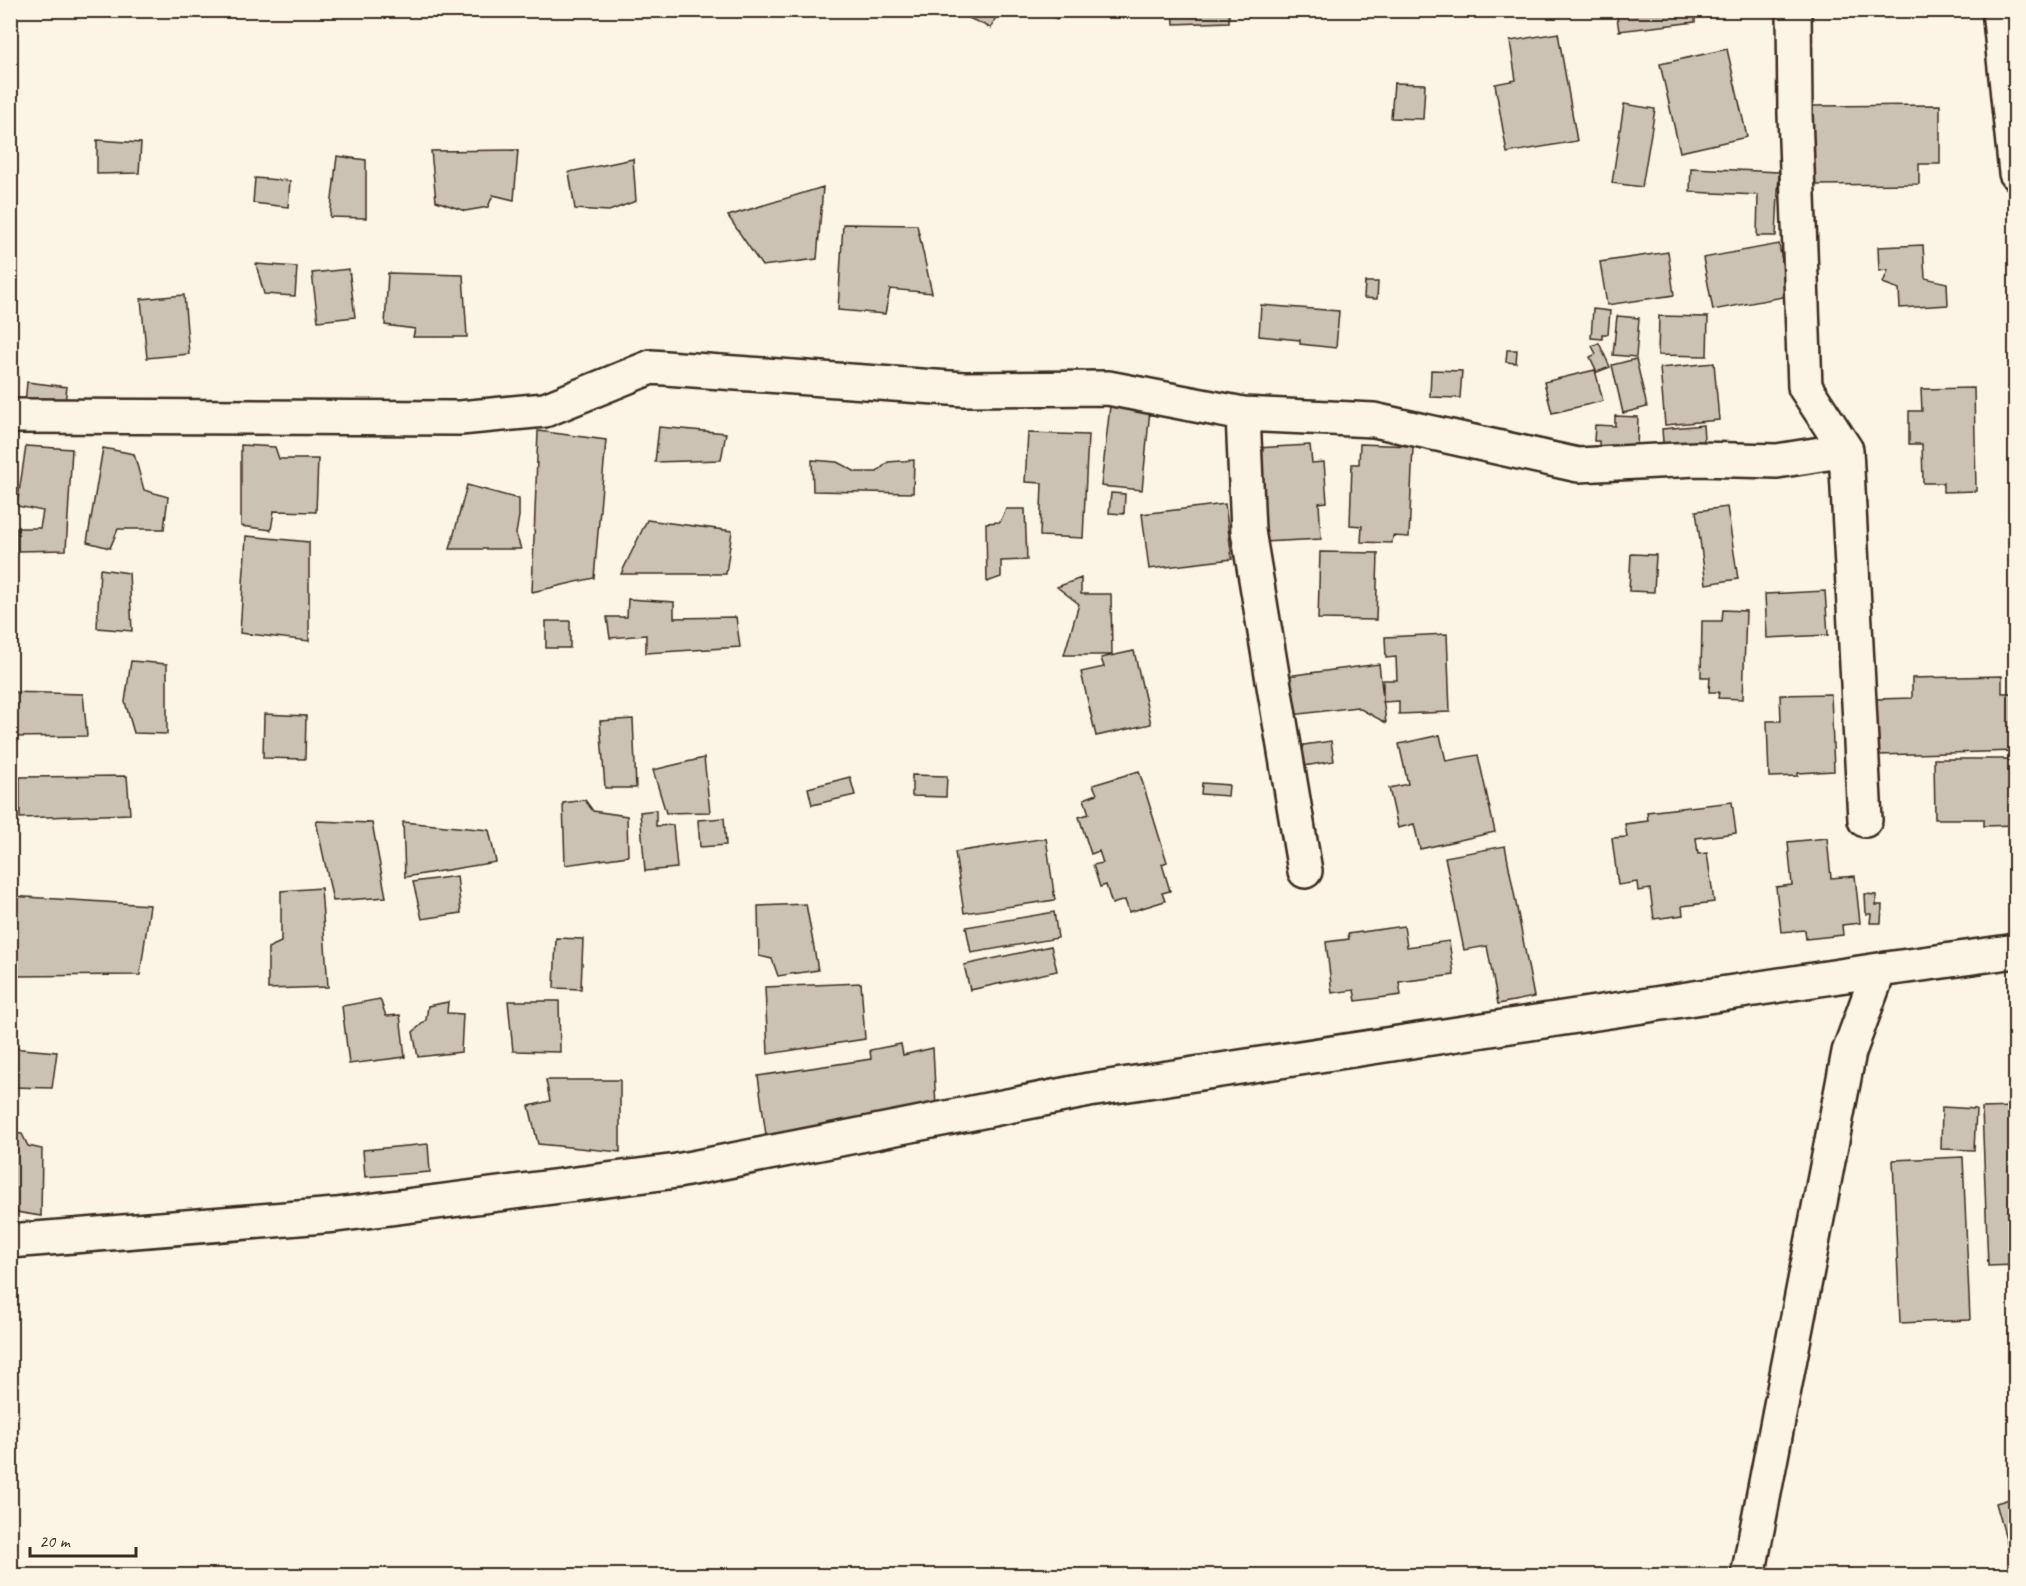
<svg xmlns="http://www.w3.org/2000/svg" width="2026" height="1586" viewBox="0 0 2026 1586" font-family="Caveat,sans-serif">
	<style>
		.building { fill: #ccc2b3; stroke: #3b2a1e; stroke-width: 1.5 }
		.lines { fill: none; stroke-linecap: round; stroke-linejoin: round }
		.minor-casing { stroke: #3b2a1e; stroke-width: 38 }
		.minor { stroke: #fcf5e5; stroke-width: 33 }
	</style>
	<rect width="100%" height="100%" fill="#fcf5e5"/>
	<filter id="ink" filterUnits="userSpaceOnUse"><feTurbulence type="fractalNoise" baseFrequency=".0167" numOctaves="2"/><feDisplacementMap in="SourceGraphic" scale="12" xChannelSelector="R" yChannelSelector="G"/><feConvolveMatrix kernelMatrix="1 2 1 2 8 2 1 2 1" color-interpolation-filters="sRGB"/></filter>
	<g filter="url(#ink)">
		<path class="building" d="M951 10H999L991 28Z
			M1038 10H1060L1057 19Z
			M1173 10H1229V22L1174 24Z
			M1395 10H1433V16L1395 17Z
			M1616 10H1727L1728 13 1695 17V22L1619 31Z
			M1558 33 1577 141 1507 153 1495 84 1516 80 1510 41Z
			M1727 49 1747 137 1680 152 1660 64Z
			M1394 83 1425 84 1423 119 1391 118Z
			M1624 104 1655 109 1642 187 1612 183Z
			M1940 105V164H1919V184L1812 185V106Z
			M97 140 141 143 139 173 97 174Z
			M518 150 514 200 493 195 488 207 465 211 436 201 431 151Z
			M337 156 366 160V218L330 217Z
			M633 159 636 201 609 211 575 209 569 172Z
			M1691 168 1779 172 1776 236H1757L1758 195 1690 192Z
			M255 178 290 181 288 207 253 203Z
			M823 187 817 259 762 266 728 216Z
			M843 224 917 225 932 293 890 289 885 314 838 310Z
			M1779 244 1788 296 1713 310 1703 258Z
			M1923 245 1925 278 1947 283 1948 305 1900 308 1899 289 1883 283 1888 270 1879 271 1878 247Z
			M1668 252 1674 295 1607 305 1600 262Z
			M256 264 297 267 295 296 264 294Z
			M349 269 355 317 318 321 312 273Z
			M388 273 463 275 467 337H413L415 329 385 325Z
			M1365 282H1378L1377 299 1364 298Z
			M184 295 189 354 147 358 141 299Z
			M1261 305 1339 311 1336 348 1300 344V340L1259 336Z
			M1593 309 1610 311 1608 334H1602V339L1591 338Z
			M1617 316 1639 318 1636 357 1613 355Z
			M1659 316 1708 317 1707 356 1658 355Z
			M1599 343 1610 367 1597 372 1590 357 1596 354 1592 346Z
			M1507 350H1517L1516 363 1506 362Z
			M1636 359 1647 407 1623 413 1612 365Z
			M1714 363 1719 420 1665 425 1660 368Z
			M1431 370 1462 371 1460 398 1430 397Z
			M1595 370 1603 401 1552 413 1544 382Z
			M27 382 67 387 64 410 25 405Z
			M1974 388 1976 491 1943 492V483H1923L1922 444H1909V411H1922L1921 389Z
			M1110 406 1150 410 1142 490 1101 486Z
			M1615 416 1638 417 1637 449 1599 448V441H1594L1595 425 1615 426Z
			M1703 425 1705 452 1664 455 1662 429Z
			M659 427 726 433 721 460 655 462Z
			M538 431 606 440 594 578 532 592Z
			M1028 433 1088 435 1083 538 1040 536 1042 483 1025 482Z
			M1360 444 1413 446 1409 537 1393 536 1392 543 1361 542 1362 526 1350 525 1352 464H1359Z
			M241 445 275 447 279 459H318L316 512 274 511 271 530 241 526Z
			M1310 445 1312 463 1324 462 1327 502 1319 503 1321 539 1261 542 1255 448Z
			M26 446 72 449 66 550 17 551V528H40L43 511 17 506Z
			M103 448 134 454 144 490 168 497 164 529H118L110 548 87 542Z
			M812 460 837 462 856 472H877L888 462 914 460 913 493 813 491Z
			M467 485 519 499V516L516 534 521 549H450Z
			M1111 493 1125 494 1124 514 1109 513Z
			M1225 504 1232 559 1149 569 1142 514Z
			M1727 507 1738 579 1706 584 1696 511Z
			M1006 509H1025L1027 560 1001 561V577L987 582 986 523 1000 522Z
			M647 520 732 531 726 574H621Z
			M246 536 309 542V641L240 633Z
			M1320 552 1378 553 1376 620 1318 619Z
			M1631 554 1656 555 1654 592 1629 591Z
			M100 569 129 573 132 631 97 628Z
			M1081 578V594H1111L1112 655H1064L1079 604 1057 587Z
			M1825 591 1828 635 1767 638 1765 594Z
			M628 599 674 602V618L736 617 740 647 646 653V635L610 638 607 617H627Z
			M1723 610 1746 611 1743 699 1718 698 1719 692H1709L1710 677H1701L1702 621H1722Z
			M546 621H570V648H546Z
			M1447 634 1450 712 1399 714V701L1383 702V680H1397L1396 657 1386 658 1385 637Z
			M1134 651 1151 724 1096 736 1081 672 1104 667 1101 658Z
			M131 661 167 664V734L134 733 125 702Z
			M1379 664 1386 723 1357 707 1292 715 1287 676Z
			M2002 676V693H2016V751L1878 755 1876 699 1912 698V678Z
			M10 692 83 694 87 736 10 737Z
			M1831 694 1834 771 1798 773V776L1769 777 1767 721H1781L1780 695Z
			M264 714 306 716 305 759 263 758Z
			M633 719 636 788H605L600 721Z
			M1440 735 1446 761 1478 755 1495 832 1420 849 1414 824 1398 828 1389 788 1408 784 1399 744Z
			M1331 741 1334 761 1298 767 1304 745Z
			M704 758 710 812 666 813 653 770Z
			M1934 759H2016V825L1984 826V819H1935Z
			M1139 771 1167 862 1162 864 1170 891 1162 893 1165 901 1129 912 1125 900 1112 904 1106 885 1100 887 1093 865 1103 863 1099 851 1091 854 1079 817 1089 814 1084 799 1097 794 1093 785Z
			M912 775 947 776 946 797 912 796Z
			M127 776 130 814 20 818V777Z
			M850 777 855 795 812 805 808 788Z
			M1202 783 1229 785 1228 796 1201 794Z
			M585 800 593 811 627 816 628 856 565 865 563 803Z
			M1732 802 1736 833 1696 838 1698 854 1707 853 1714 902 1682 906 1683 915 1654 919 1650 889 1638 891 1637 882 1618 885 1612 838 1627 837 1625 824 1648 821 1647 812Z
			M656 810V826L673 825 677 868 645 871 640 812Z
			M724 818 726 845 700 847 698 820Z
			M316 821 372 823 386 897 333 901Z
			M403 822 489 830 496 862 405 877Z
			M1046 838 1055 900 964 913 955 852Z
			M1827 838 1831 878 1855 876 1860 923 1842 925 1843 935 1806 939 1805 930 1781 932 1776 887 1792 885 1788 842Z
			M1505 846 1534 997 1498 1004 1487 946 1464 950 1445 857Z
			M457 876 461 913 422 919 413 882Z
			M321 888 328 987 268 989V948L281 942V891Z
			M1865 894 1876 895V905H1882L1881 923H1870L1871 914H1866Z
			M10 896 150 905 140 975 10 976Z
			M806 904 818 970 778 976 772 959 759 956 758 906Z
			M1054 912 1058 938 971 953 966 927Z
			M1404 926 1407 947 1449 941 1454 975 1399 982 1401 995 1356 1001 1354 990 1332 993 1326 942 1349 939 1348 934Z
			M556 938 583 939 581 989 554 988Z
			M1051 946 1057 971 970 990 964 965Z
			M861 983 865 1039 768 1054 765 987Z
			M380 999 386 1016 400 1015 405 1057 349 1064 342 1006Z
			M508 1001H559L560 1052 513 1051Z
			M448 1002 447 1013 463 1014 461 1052 418 1057 413 1032 426 1020 428 1006Z
			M901 1044 903 1055 933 1048 936 1108 766 1135 758 1076 871 1059 870 1050Z
			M10 1048 57 1052 52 1088 10 1087Z
			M546 1080H620V1152L538 1144 529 1106 550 1101Z
			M1942 1107 1976 1109 1974 1150 1941 1149Z
			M2016 1107V1265L1988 1266 1982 1108Z
			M10 1133 22 1134 28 1146 42 1149 41 1216 10 1211Z
			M428 1144 430 1172 365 1177 363 1150Z
			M1963 1157 1970 1320 1900 1323 1893 1160Z
			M2016 1497V1552L2010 1553 1996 1503Z"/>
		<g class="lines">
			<g class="minor-casing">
				<path id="minor" d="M1999 10 2016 173
					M1243 414 1248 531 1305 871
					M10 416 460 418 545 410 651 367 964 389 1108 388 1243 414 1374 420 1578 465 1696 459 1777 461 1846 450 1805 387 1795 114 1794 10
					M1846 450 1865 820
					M10 1241 336 1215 677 1171 1089 1090 1879 970
					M1748 1576 1849 1052 1879 970 2016 951"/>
			</g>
			<use href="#minor" class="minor"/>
		</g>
	</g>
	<rect width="2026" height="1586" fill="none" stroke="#fcf5e5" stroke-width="36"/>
	<rect x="18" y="18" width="1990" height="1550" fill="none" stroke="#3b2a1e" stroke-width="2" filter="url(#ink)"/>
	<path d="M30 1547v9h106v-9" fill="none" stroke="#3b2a1e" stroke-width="3"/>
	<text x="39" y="1547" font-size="18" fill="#3b2a1e" stroke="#fcf5e5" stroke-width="4.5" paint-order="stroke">20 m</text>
</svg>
